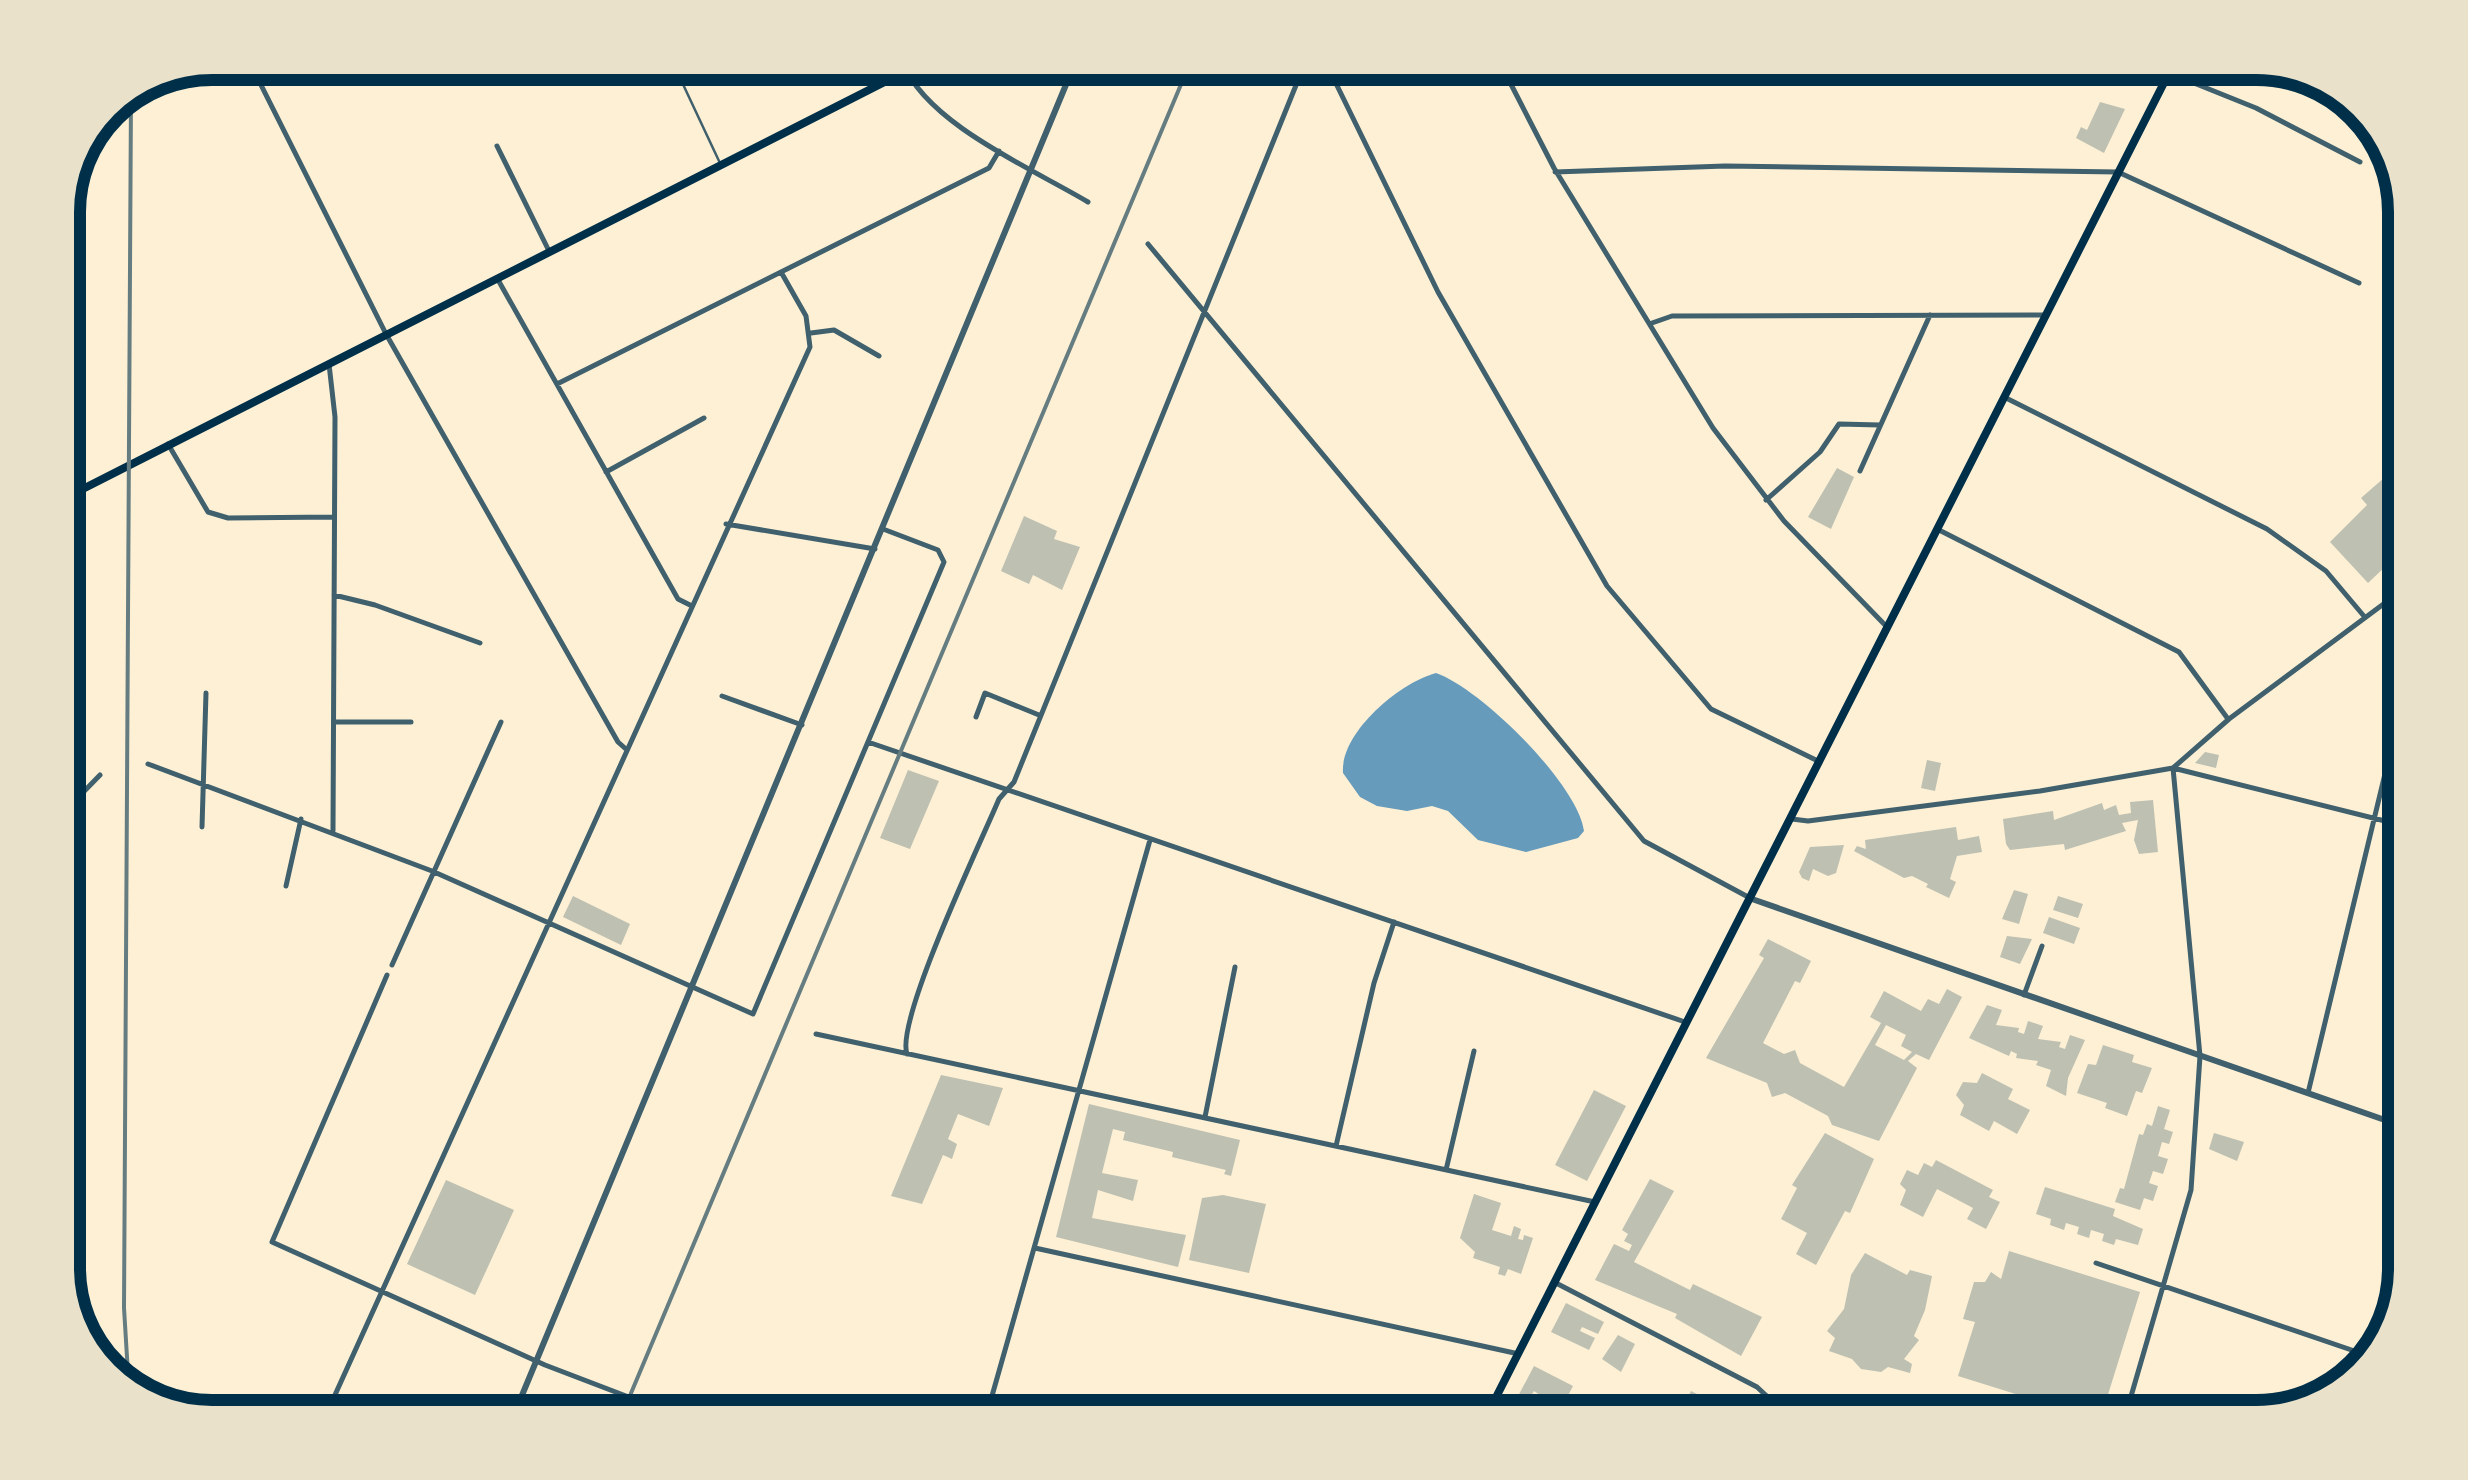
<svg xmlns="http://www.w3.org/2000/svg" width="2468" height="1480" viewBox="0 0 2468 1480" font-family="'Source Sans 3',sans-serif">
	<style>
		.water { fill: #669bbc }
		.building { fill: #bec0b2; fill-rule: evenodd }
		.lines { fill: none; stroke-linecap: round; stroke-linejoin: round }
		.service { stroke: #3f606c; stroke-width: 2.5 }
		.minor { stroke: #3f606c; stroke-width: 5 }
		.tertiary { stroke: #3f606c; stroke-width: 6 }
		.primary { stroke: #003049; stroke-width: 8 }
		.rail { stroke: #657d81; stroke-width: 4 }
		.rim { fill: none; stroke: #003049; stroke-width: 12 }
	</style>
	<rect width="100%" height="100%" fill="#fdf0d5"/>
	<path class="water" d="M1436 673C1480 688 1578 784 1584 831L1578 838 1526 852 1478 840 1448 811 1432 806 1407 811 1377 806 1360 797 1343 773C1340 733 1399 683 1436 673Z"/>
	<path class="building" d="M2100 102 2125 109 2104 153 2076 138 2081 127 2087 130Z
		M1837 468 1854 477 1831 529 1808 517Z
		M2405 476V548L2368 583 2330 542 2367 505 2361 498 2385 477 2389 481Z
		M1024 516 1057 531 1054 539 1080 547 1062 590 1033 575 1029 584 1001 571Z
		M2205 752 2219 755 2216 768 2195 763Z
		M1927 760 1941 763 1935 791 1921 788Z
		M908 770 939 781 910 849 880 838Z
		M2153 800 2158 852 2139 854 2134 840 2138 820 2122 823 2126 831 2065 850 2064 844 2010 850 2006 844 2003 819 2053 811 2054 820 2102 803 2104 810 2116 805 2119 815 2131 813 2130 802Z
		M1956 827 1958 840 1979 836 1982 852 1957 856 1950 879 1956 882 1949 898 1926 887 1928 884 1912 876 1904 878 1854 851 1857 846 1866 849 1865 840Z
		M1844 845 1836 873 1828 876 1813 869 1809 881 1802 878 1799 872 1810 847Z
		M2014 890 2028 894 2019 924 2002 919Z
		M573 896 630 924 621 945 563 917Z
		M2058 896 2083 904 2078 918 2053 910Z
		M2049 917 2080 928 2074 944 2043 933Z
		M2007 936 2032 939 2020 964 2000 957Z
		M1768 939 1811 961 1800 983 1795 981 1763 1043 1784 1054 1795 1050 1800 1063 1844 1087 1881 1023 1870 1017 1884 991 1921 1011 1928 999 1939 1004 1947 989 1962 997 1929 1060 1916 1054 1908 1061 1917 1068 1879 1141 1832 1125 1828 1116 1785 1093 1772 1097 1767 1083 1706 1058 1764 958 1759 955ZM1886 1025 1906 1035 1901 1046 1912 1052 1904 1060 1875 1045Z
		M1987 1005 2002 1010 1996 1025 2019 1028 2018 1032 2024 1034 2028 1021 2043 1026 2038 1039 2061 1042 2059 1047 2065 1049 2070 1035 2085 1040 2068 1078 2066 1096 2046 1086 2051 1070 2036 1065 2038 1061 2016 1058 2017 1054 2011 1051 2009 1056 1969 1038Z
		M2103 1045 2134 1055 2132 1062 2152 1068 2142 1093 2136 1091 2127 1116 2105 1108 2107 1103 2077 1093 2088 1064 2096 1065Z
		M1982 1073 2013 1089 2008 1099 2030 1110 2017 1134 1994 1121 1989 1131 1960 1115 1964 1105 1956 1095 1963 1082 1977 1083Z
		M941 1075 1003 1088 989 1126 958 1114 948 1139 957 1144 952 1159 943 1155 922 1204 891 1196Z
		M1594 1090 1626 1106 1587 1181 1555 1165Z
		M1089 1104 1240 1140 1231 1176 1224 1174 1226 1170 1172 1157 1173 1152 1123 1140 1125 1132 1113 1129 1102 1173 1138 1180 1133 1201 1098 1190 1092 1218 1186 1235 1178 1267 1056 1237Z
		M2158 1106 2170 1110 2164 1129 2173 1132 2169 1144 2162 1142 2158 1156 2168 1159 2163 1174 2153 1171 2149 1183 2158 1186 2153 1201 2144 1198 2140 1210 2115 1202 2120 1188 2124 1189 2139 1134 2143 1135 2147 1124 2152 1126Z
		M1825 1133 1874 1159 1850 1213 1845 1211 1816 1265 1796 1254 1807 1233 1781 1219 1797 1188 1792 1185Z
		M2214 1133 2244 1142 2237 1161 2209 1149Z
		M1936 1160 1993 1190 1989 1197 2000 1202 1986 1229 1967 1219 1973 1208 1937 1189 1923 1217 1900 1205 1906 1190 1900 1184 1907 1170 1918 1175 1924 1163 1932 1167Z
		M1650 1179 1674 1191 1634 1262 1690 1290 1693 1284 1762 1317 1741 1356 1675 1318 1677 1314 1595 1280 1614 1244 1629 1251 1632 1245 1624 1241 1628 1234 1622 1230Z
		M446 1180 514 1210 475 1295 407 1264Z
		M2045 1187 2115 1209 2113 1216 2143 1229 2138 1245 2116 1239 2114 1245 2102 1241 2104 1234 2091 1230 2089 1238 2077 1234 2079 1227 2066 1223 2064 1230 2050 1225 2051 1219 2036 1214Z
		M1474 1194 1501 1203 1492 1230 1511 1236 1514 1226 1521 1229 1518 1239 1523 1240 1524 1235 1533 1238 1521 1274 1508 1269 1505 1276 1498 1274 1500 1267 1473 1258 1475 1252 1460 1238Z
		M1223 1195 1266 1204 1249 1273 1189 1260 1202 1198Z
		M2009 1251 2140 1292 2101 1417H2064L2052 1414 2054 1406 1958 1376 1975 1322 1963 1319 1974 1282H1985L1991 1272 2001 1279Z
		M1865 1253 1907 1275 1910 1270 1932 1276 1925 1310 1914 1336 1919 1340 1904 1359 1912 1364 1910 1373 1888 1367 1881 1372 1861 1369 1852 1359 1829 1351 1835 1338 1827 1331 1844 1309 1851 1275Z
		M1566 1303 1604 1322 1598 1334 1582 1327 1580 1331 1595 1338 1589 1350 1551 1332Z
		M1618 1335 1635 1344 1621 1372 1602 1359Z
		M1534 1366 1573 1386 1561 1409 1534 1391 1532 1394 1548 1402 1540 1417H1507Z
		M1691 1391 1743 1417H1711L1707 1412 1704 1417H1689L1680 1413Z
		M1839 1403 1882 1417H1835Z"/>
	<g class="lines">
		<path class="service" d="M673 63 719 161"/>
		<path class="minor" d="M250 63 386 334 618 742 627 750
			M903 63C927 124 1033 169 1088 202
			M1326 63 1438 292 1607 586 1711 709 1820 762
			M1500 63 1554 168 1713 428 1784 521 1886 626
			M2169 73 2256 108 2360 162
			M497 146 549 251
			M1555 172 1725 166 2118 172 2359 283
			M1148 244 1644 841 1750 898
			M497 278 678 599 690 605
			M1652 323 1672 316 2044 315
			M811 333 834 330 879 356
			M329 364 335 417 333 831
			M557 384 989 168 999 151
			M2006 398 2267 529 2326 571 2363 615
			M168 444 208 512 228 518 334 517
			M1860 471 1930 315
			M606 472 704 418
			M1766 500 1820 452 1839 424 1880 425
			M726 524 875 549
			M1939 530 2179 652 2228 719
			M334 595 375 605 480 643
			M722 696 802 725
			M976 717 985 693 1039 715
			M334 722H411
			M868 742 1685 1022
			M148 764 432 871 753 1014 944 562 938 550 883 529
			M63 813 100 775
			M1792 819 1808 821 2040 791 2173 768 2229 719 2405 588
			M202 827 206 693
			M286 886 301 819
			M392 965 501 722
			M387 975 272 1242 545 1365 681 1417
			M2024 995 2042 946
			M63 1034V1042
			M816 1034 1595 1202
			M907 1054C895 1021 981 842 999 799L1014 782 1305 63
			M2308 1093 2405 691
			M1205 1117 1235 967
			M1336 1146 1374 983 1394 922
			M1446 1170 1474 1051
			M1035 1248 1519 1354
			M2096 1263 2372 1357
			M1554 1282 1757 1387 1771 1400 1779 1417
			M2366 1354 2405 1239
			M993 1399 1067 1417
			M325 1417 810 347 806 316 781 272
			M986 1417 1150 840
			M1210 1417H1213
			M2002 1417 2003 1413
			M2125 1417 2191 1190 2200 1056 2173 768 2405 826"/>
		<path class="tertiary" d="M1752 899 2405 1127
			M513 1417 1075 63"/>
		<path class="primary" d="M63 499 922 63
			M1486 1417 2174 63"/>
		<path class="rail" d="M129 1390 124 1308 131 96
			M621 1417 1190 63"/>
	</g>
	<path d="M0 0H2468V1480H0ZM212 80H2256A132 132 0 0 1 2388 212V1268A132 132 0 0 1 2256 1400H212A132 132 0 0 1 80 1268V212A132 132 0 0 1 212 80Z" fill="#e9e1ca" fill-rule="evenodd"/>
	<path class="rim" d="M212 80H2256A132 132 0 0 1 2388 212V1268A132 132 0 0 1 2256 1400H212A132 132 0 0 1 80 1268V212A132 132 0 0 1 212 80Z"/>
</svg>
